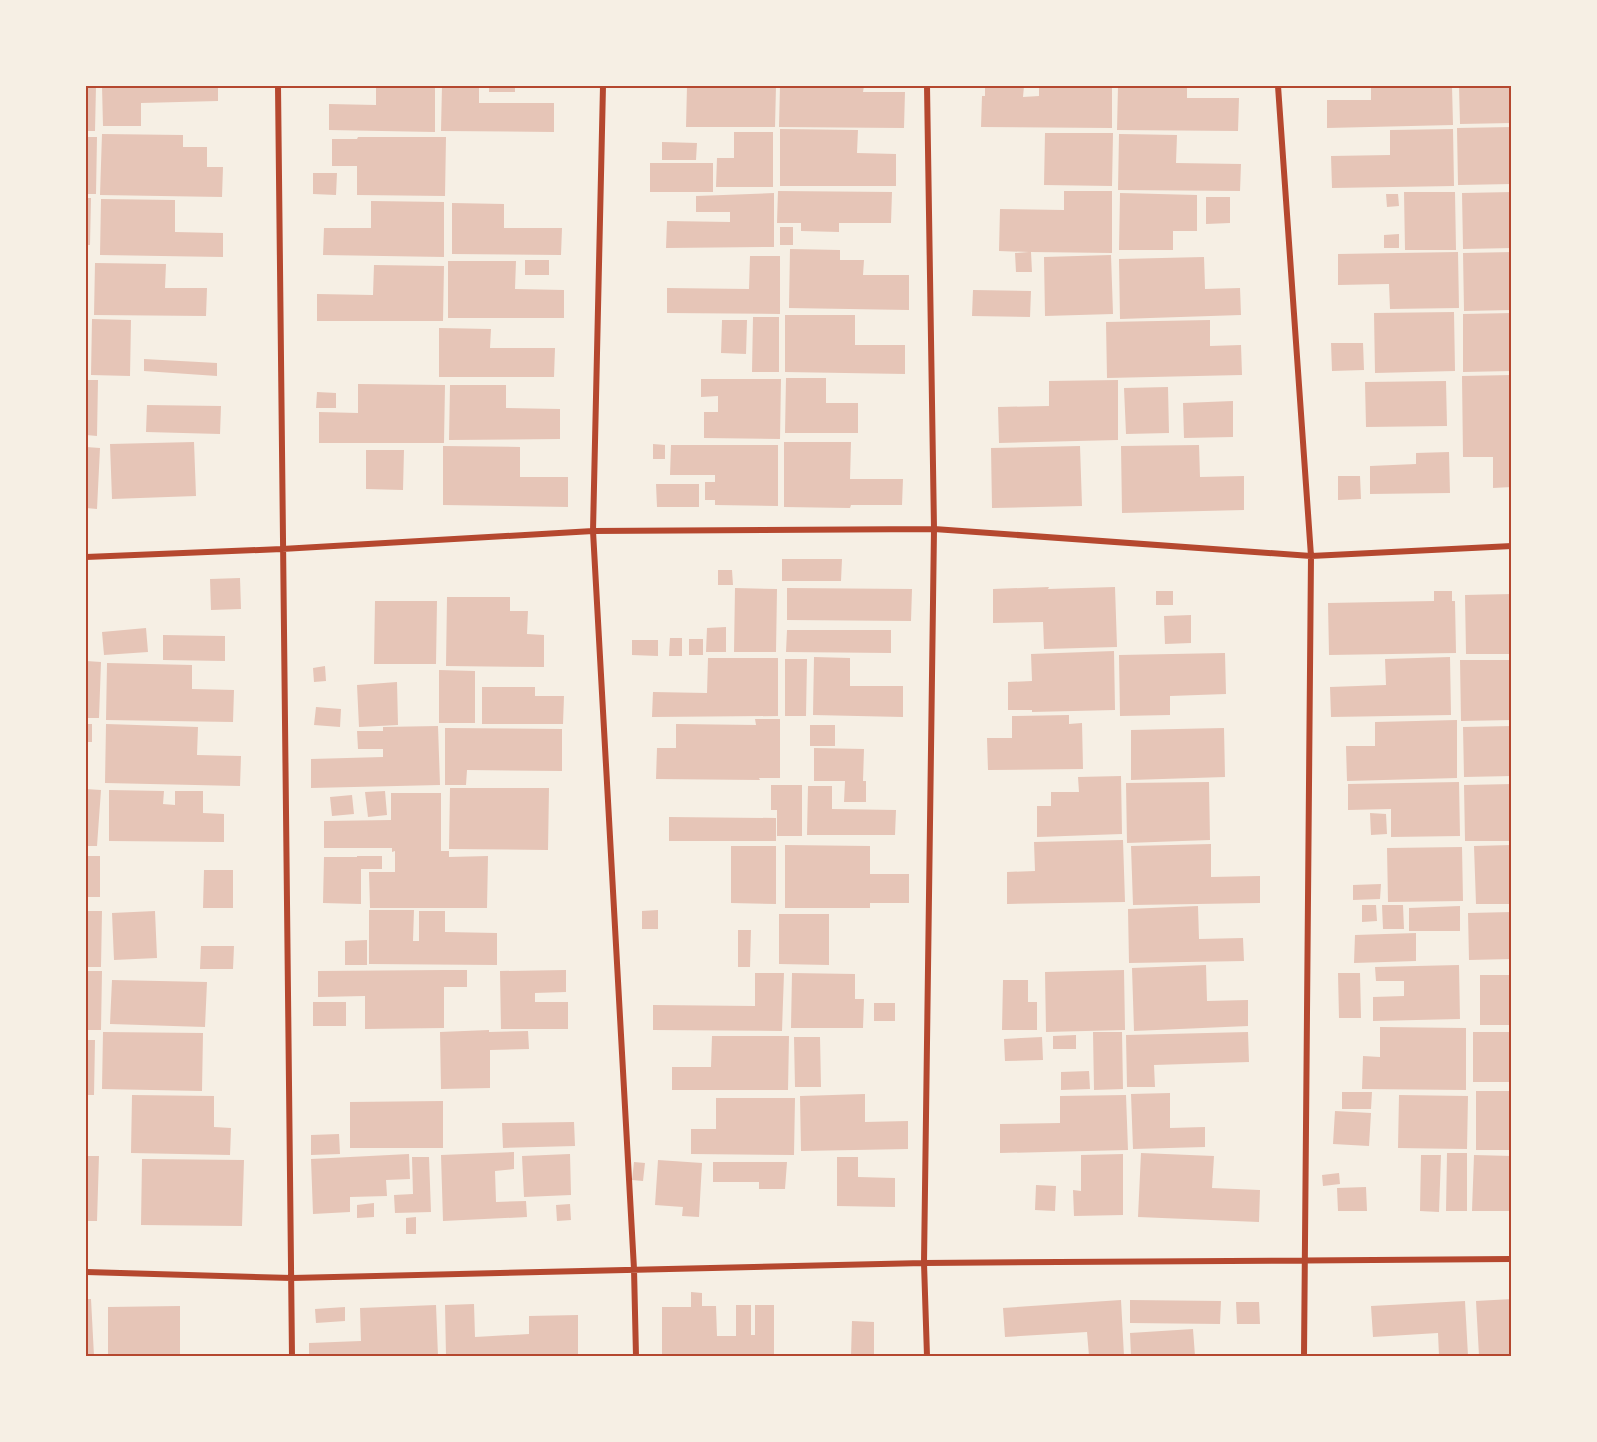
<svg xmlns="http://www.w3.org/2000/svg" width="1597" height="1442" viewBox="0 0 1597 1442" font-family="'Exo 2',sans-serif">
	<style>
		.building { fill: #e6c5b7 }
		.lines { fill: none; stroke-linecap: round; stroke-linejoin: round }
		.minor { stroke: #b5482f; stroke-width: 6 }
		.neatline { fill: none; stroke: #b5482f; stroke-width: 2 }
	</style>
	<rect width="100%" height="100%" fill="#f6efe4"/>
	<path class="building" d="M86 86H96L95 131H86Z
		M102 86H218V101L141 103V126H103Z
		M376 86H435V132L329 130V104L376 105Z
		M442 86H479V103H554V132L441 131Z
		M489 86H515V92H489Z
		M687 86H776L775 127H686Z
		M780 86H864L863 92H905L904 128 779 127Z
		M985 86H1024L1023 97 1039 96V86H1112V128L981 127 982 96H985Z
		M1118 86H1187V98H1239L1238 131 1117 130Z
		M1371 86H1452L1453 125 1327 128V100H1371Z
		M1459 86H1512V123L1460 124Z
		M1512 127V184L1458 185 1457 128Z
		M780 129 858 130 857 153 896 154V186H780Z
		M1453 129 1454 186 1332 188 1331 156 1390 155V130Z
		M734 132H773V187H716L717 158H734Z
		M1045 133H1113L1112 186 1044 185Z
		M102 134 183 135V147H207V167H223L222 197 100 195Z
		M1119 134 1177 135 1176 163 1241 164 1240 191 1118 190Z
		M86 137H97L96 194H86Z
		M358 137H446L445 196 357 195V166H332V139H357Z
		M662 142 697 143 696 160H662Z
		M650 163H713V192H650Z
		M313 173H337L336 195 313 194Z
		M778 191 892 192 891 223H839V232L801 231V223H777Z
		M1064 191H1112V253L1031 252 1032 272H1016L1015 253 1029 252 999 251 1000 209 1064 210Z
		M1404 192H1455L1456 250H1405Z
		M1512 192V248L1463 249 1462 193Z
		M774 193V247L666 248 667 221 730 222V212H696V196Z
		M1120 193 1197 195V231H1173V250H1119Z
		M1386 194H1398L1399 206 1387 207Z
		M1206 197H1230V223L1206 224Z
		M86 198H91L90 245H86Z
		M101 199 175 200V232L223 233V257L100 255Z
		M371 201 444 202V257L323 255 324 228H371Z
		M452 203 504 204V228H562L561 255 452 254Z
		M780 227H793V245H780Z
		M1399 234V248H1384V235Z
		M790 249 840 250V260H864L863 275H909V310L789 308Z
		M1458 252 1459 308 1390 309 1389 284 1338 285V254Z
		M1512 252V310L1464 311 1463 253Z
		M1111 255 1113 314 1045 316 1044 257Z
		M750 256H780V314L667 313V288L749 289Z
		M1204 257 1205 289 1240 288 1241 315 1120 319 1119 259Z
		M525 260H549V275H525Z
		M448 261H516L515 289 564 290V318H448Z
		M95 263 166 264 165 288H207L206 316 94 315Z
		M374 265 444 266 443 321H317V294L373 295Z
		M973 290 1031 291 1030 317 972 316Z
		M1454 312 1455 371 1375 373 1374 313Z
		M1512 313V371L1463 372V314Z
		M785 315H855V345H905V374L785 372Z
		M753 317H779V372H752Z
		M92 319 131 320 130 376 91 375Z
		M722 320H747L746 354 721 353Z
		M1210 320V346L1241 345 1242 375 1107 378 1106 322Z
		M439 328 491 329 490 348H555L554 377H439Z
		M1331 343H1363L1364 370 1332 371Z
		M144 359 217 363V376L144 371Z
		M1512 375V487L1493 488V457H1463L1462 376Z
		M786 378H826V403H858V433H785Z
		M701 379H781L780 439 704 438V412H718V396L701 397Z
		M86 380H98L97 436 86 435Z
		M1118 380V440L999 443 998 407 1049 406V381Z
		M1446 381 1447 426 1366 427 1365 382Z
		M358 384 445 385 444 443H319V412L358 413Z
		M450 385H506V408L560 409V439L449 440Z
		M1168 387 1169 433 1126 434 1124 388Z
		M317 392 336 393V408H316Z
		M1233 401V437L1184 438 1183 403Z
		M147 405 221 406 220 434 146 432Z
		M194 442 196 496 112 499 110 444Z
		M784 442H851L850 479H903L902 505H851L850 508 784 507Z
		M653 444 665 445V459H653Z
		M671 445H778V506L715 505V500H705V482H715V475H670Z
		M1199 445 1200 477 1244 476V510L1122 513 1121 446Z
		M443 446 520 447V477H568V507L443 505Z
		M1080 446 1082 506 992 508 991 448Z
		M86 447 100 448 97 509 86 508Z
		M366 450H404L403 490 366 489Z
		M1449 452 1450 493 1370 494V466L1416 464V453Z
		M1338 476H1360L1361 499 1338 500Z
		M656 484H699V507H657Z
		M782 559H842L841 581H782Z
		M718 570H732L733 585H718Z
		M240 578 241 609 211 610 210 579Z
		M1049 587 1048 589 1115 587 1117 647 1044 649 1043 622 993 623V589Z
		M735 588 777 589 776 652H734Z
		M787 588 912 589 911 621 787 620Z
		M1156 591H1173V605H1156Z
		M1434 591H1452V601H1455L1456 653 1329 655 1328 603 1434 601Z
		M1512 594V654H1466L1465 595Z
		M447 597H510V611H528L527 634 544 635V667L446 666Z
		M375 601H437L436 664H374Z
		M1191 615V643L1165 644 1164 616Z
		M726 627V652H706L707 628Z
		M146 628 148 652 104 655 102 632Z
		M787 630H891V653L786 652Z
		M163 635 225 636V661L163 660Z
		M670 638H682V656H669Z
		M689 639H703V655H689Z
		M632 640H658V656L632 655Z
		M1114 651 1115 710 1032 712V710H1008V682L1032 681 1031 654Z
		M1225 653 1226 694 1170 696V715L1120 716 1119 655Z
		M814 657 850 658V686H903V717L813 715Z
		M1450 657 1451 715 1331 717 1330 687 1386 685 1385 659Z
		M708 658H778V716L652 717 653 692 707 693Z
		M785 659H807L806 716H785Z
		M1460 660H1512V720L1461 721Z
		M86 661 101 662 99 718H86Z
		M107 663 192 665V689L234 690 233 722 106 720Z
		M325 666 326 681 314 682 313 668Z
		M439 670 475 671V723H439Z
		M397 682 398 725 359 727 357 685Z
		M482 687H535V696H564L563 724H482Z
		M316 707 341 709 340 727 314 725Z
		M1069 715V724L1082 723 1083 769 988 770 987 738H1012V716Z
		M755 719H780V778H759L760 780 656 779 657 748H676V724L756 725Z
		M1457 720V778L1347 781 1346 746H1375V722Z
		M86 724H92V742H86Z
		M106 724 198 727 197 755 241 756 240 786 105 783Z
		M810 725H835V746H810Z
		M438 726 440 785 311 788V759L383 757V749H358L357 731H383V727Z
		M1512 726V776L1464 777 1463 727Z
		M445 728 562 729V771L467 770 466 785H445Z
		M1224 728 1225 777 1131 780V730Z
		M814 748 864 749 863 781H866V802H844L845 781H814Z
		M1121 776 1122 834 1037 837V806H1051V792H1079L1078 777Z
		M1209 782 1210 840 1127 843 1126 783Z
		M1459 782 1460 836 1391 837V809L1348 810V784Z
		M1512 784V841H1465L1464 785Z
		M771 785H802V836H777V810H771Z
		M808 786H832V809L896 810 895 835H807Z
		M450 788H549L548 850 449 849Z
		M86 789 101 790 97 846H86Z
		M109 790 164 791 163 804 175 805V791H203V813L224 814V842L109 841Z
		M385 791 387 815 368 817 365 792Z
		M391 793H441V851H449V857L488 856 487 908H370L369 872H395V851L392 852V848H324V821L391 820Z
		M352 795 354 814 332 816 330 797Z
		M1370 813 1386 814 1387 834 1371 835Z
		M669 817 776 818V841H669Z
		M1123 840 1125 902 1007 904V872L1035 871 1034 842Z
		M1211 844V877L1260 876V903L1133 905 1131 846Z
		M785 845 870 846V874H909V903H870V908H785Z
		M1512 845V904H1476L1474 846Z
		M731 846H776V904L731 903Z
		M1462 847 1463 901 1388 902 1387 848Z
		M86 856H100V897H86Z
		M357 856H382V869H361V904L323 903 324 857H357Z
		M204 870H233V908H203Z
		M1381 884 1380 899 1353 900V885Z
		M1362 905H1376L1377 921 1362 922Z
		M1382 905H1403L1404 929H1383Z
		M1198 906 1199 939 1243 938 1244 961 1129 963 1128 909Z
		M1460 906V931H1409V908Z
		M369 910H414L413 941H419V911H445V932L497 933V965L369 964Z
		M658 910V929H642V911Z
		M86 911H102L101 967H86Z
		M155 911 157 958 114 960 112 913Z
		M1512 912V959L1469 960 1468 913Z
		M779 914H829V965L779 964Z
		M738 930H751L750 967H738Z
		M1416 933V961L1354 963 1355 935Z
		M367 940V965H345V941Z
		M201 946H234L233 969H200Z
		M1206 965 1207 1001 1248 1000V1026L1134 1031 1132 968Z
		M1459 965 1460 1019 1373 1021V997L1404 996V981H1376L1375 967Z
		M444 970H467V987H444V1028L365 1029V996L318 997V971Z
		M566 970V992L535 993V1002H568V1029H501L500 971Z
		M1124 970 1125 1030 1046 1032 1045 972Z
		M86 971H102L101 1030H86Z
		M755 973H784L782 1031 653 1030V1005L755 1006Z
		M792 973 855 974V999H864L863 1028H791Z
		M1338 973H1360L1361 1018H1339Z
		M1480 975H1512V1025H1480Z
		M112 980 207 982 205 1027 110 1024Z
		M1003 980H1028V1002H1037V1030H1002Z
		M313 1002H346V1026H313Z
		M874 1003H895V1021H874Z
		M1380 1027 1466 1028V1090L1362 1089 1363 1056 1380 1057Z
		M489 1030V1032L528 1031 529 1049 490 1050V1088L441 1089 440 1032Z
		M103 1032 203 1033 202 1091 102 1089Z
		M1093 1032H1122L1123 1089 1094 1090Z
		M1248 1032 1249 1062 1154 1065 1155 1087H1127L1126 1035Z
		M1473 1032H1512V1082H1473Z
		M1076 1035V1049H1053V1036Z
		M712 1036H789L788 1090H672V1067H711Z
		M794 1037H820L821 1087H795Z
		M1042 1037 1043 1060 1005 1061 1004 1039Z
		M86 1040H95L94 1095H86Z
		M1089 1071 1090 1089 1061 1090V1072Z
		M1476 1091H1512V1150H1476Z
		M1342 1092H1372L1371 1109H1342Z
		M1170 1093V1128L1205 1127V1147L1133 1149 1131 1094Z
		M865 1094V1122L908 1121V1149L801 1151 800 1096Z
		M132 1095 214 1096V1127L231 1128 230 1155 131 1153Z
		M1126 1095 1128 1150 1000 1153V1124L1060 1123V1096Z
		M1399 1095 1468 1096 1467 1149 1398 1148Z
		M716 1098H795L794 1155 691 1154V1129H716Z
		M443 1101V1148H350V1102Z
		M1335 1111 1371 1113 1369 1146 1333 1144Z
		M574 1122 575 1146 503 1148 502 1123Z
		M339 1134 340 1154 311 1155V1135Z
		M514 1152V1169L495 1171 496 1202 526 1201 527 1217 443 1221 441 1155Z
		M1141 1153 1214 1156 1212 1188 1260 1190 1259 1222 1138 1217Z
		M1447 1153H1467V1211H1446Z
		M409 1154 410 1179 386 1180 387 1196 350 1197V1212L313 1214 311 1159Z
		M570 1154 571 1195 524 1197 522 1156Z
		M1123 1154V1215L1074 1216 1073 1190 1081 1191V1155Z
		M1421 1155H1441L1439 1212 1420 1211Z
		M1474 1155 1512 1156V1211H1472Z
		M86 1156H99L97 1221H86Z
		M412 1157H429L431 1212 395 1213 394 1195 413 1194Z
		M837 1157H858V1177L895 1178V1207L837 1206Z
		M142 1159 244 1160 242 1226 141 1225Z
		M658 1160 702 1163 699 1217 682 1216 683 1207 655 1205Z
		M634 1162 645 1163 643 1181 632 1180Z
		M713 1162H787L785 1189H759V1182H713Z
		M1339 1173 1340 1184 1323 1186 1322 1175Z
		M1036 1185 1056 1186 1055 1211 1035 1210Z
		M1366 1187 1367 1211H1338L1337 1188Z
		M374 1203V1217L357 1218V1205Z
		M570 1204 571 1220 557 1221 556 1205Z
		M416 1217V1234H406V1218Z
		M691 1292 702 1293V1306H716L717 1336H736V1305H751V1335H755V1305H774V1356H662V1307H691Z
		M86 1299H91L94 1356H86Z
		M1512 1299V1356H1479L1476 1301Z
		M1121 1300 1124 1356H1089L1087 1332 1005 1337 1003 1308Z
		M1130 1300 1221 1301 1220 1324 1130 1323Z
		M1465 1301 1468 1356H1439L1438 1333 1373 1337 1371 1306Z
		M1236 1302H1259L1260 1324H1237Z
		M474 1304 475 1337 529 1334V1316L578 1315V1356H446L445 1305Z
		M436 1305 438 1356H309V1343L361 1341 360 1308Z
		M180 1306V1356H108V1307Z
		M345 1307V1321L316 1323 315 1309Z
		M852 1321 874 1322V1356H851Z
		M1193 1329 1195 1356H1131L1130 1333Z"/>
	<g class="lines">
		<path class="minor" d="M278 86 292 1356
			M603 86 593 531 634 1269 636 1356
			M927 86 934 529 924 1263 927 1356
			M1278 86 1311 556 1304 1356
			M86 557 282 549 593 531 934 529 1311 556 1512 546
			M86 1272 292 1278 924 1263 1512 1259"/>
	</g>
	<rect width="1597" height="1442" fill="none" stroke="#f6efe4" stroke-width="174"/>
	<rect x="87" y="87" width="1423" height="1268" class="neatline"/>
</svg>
